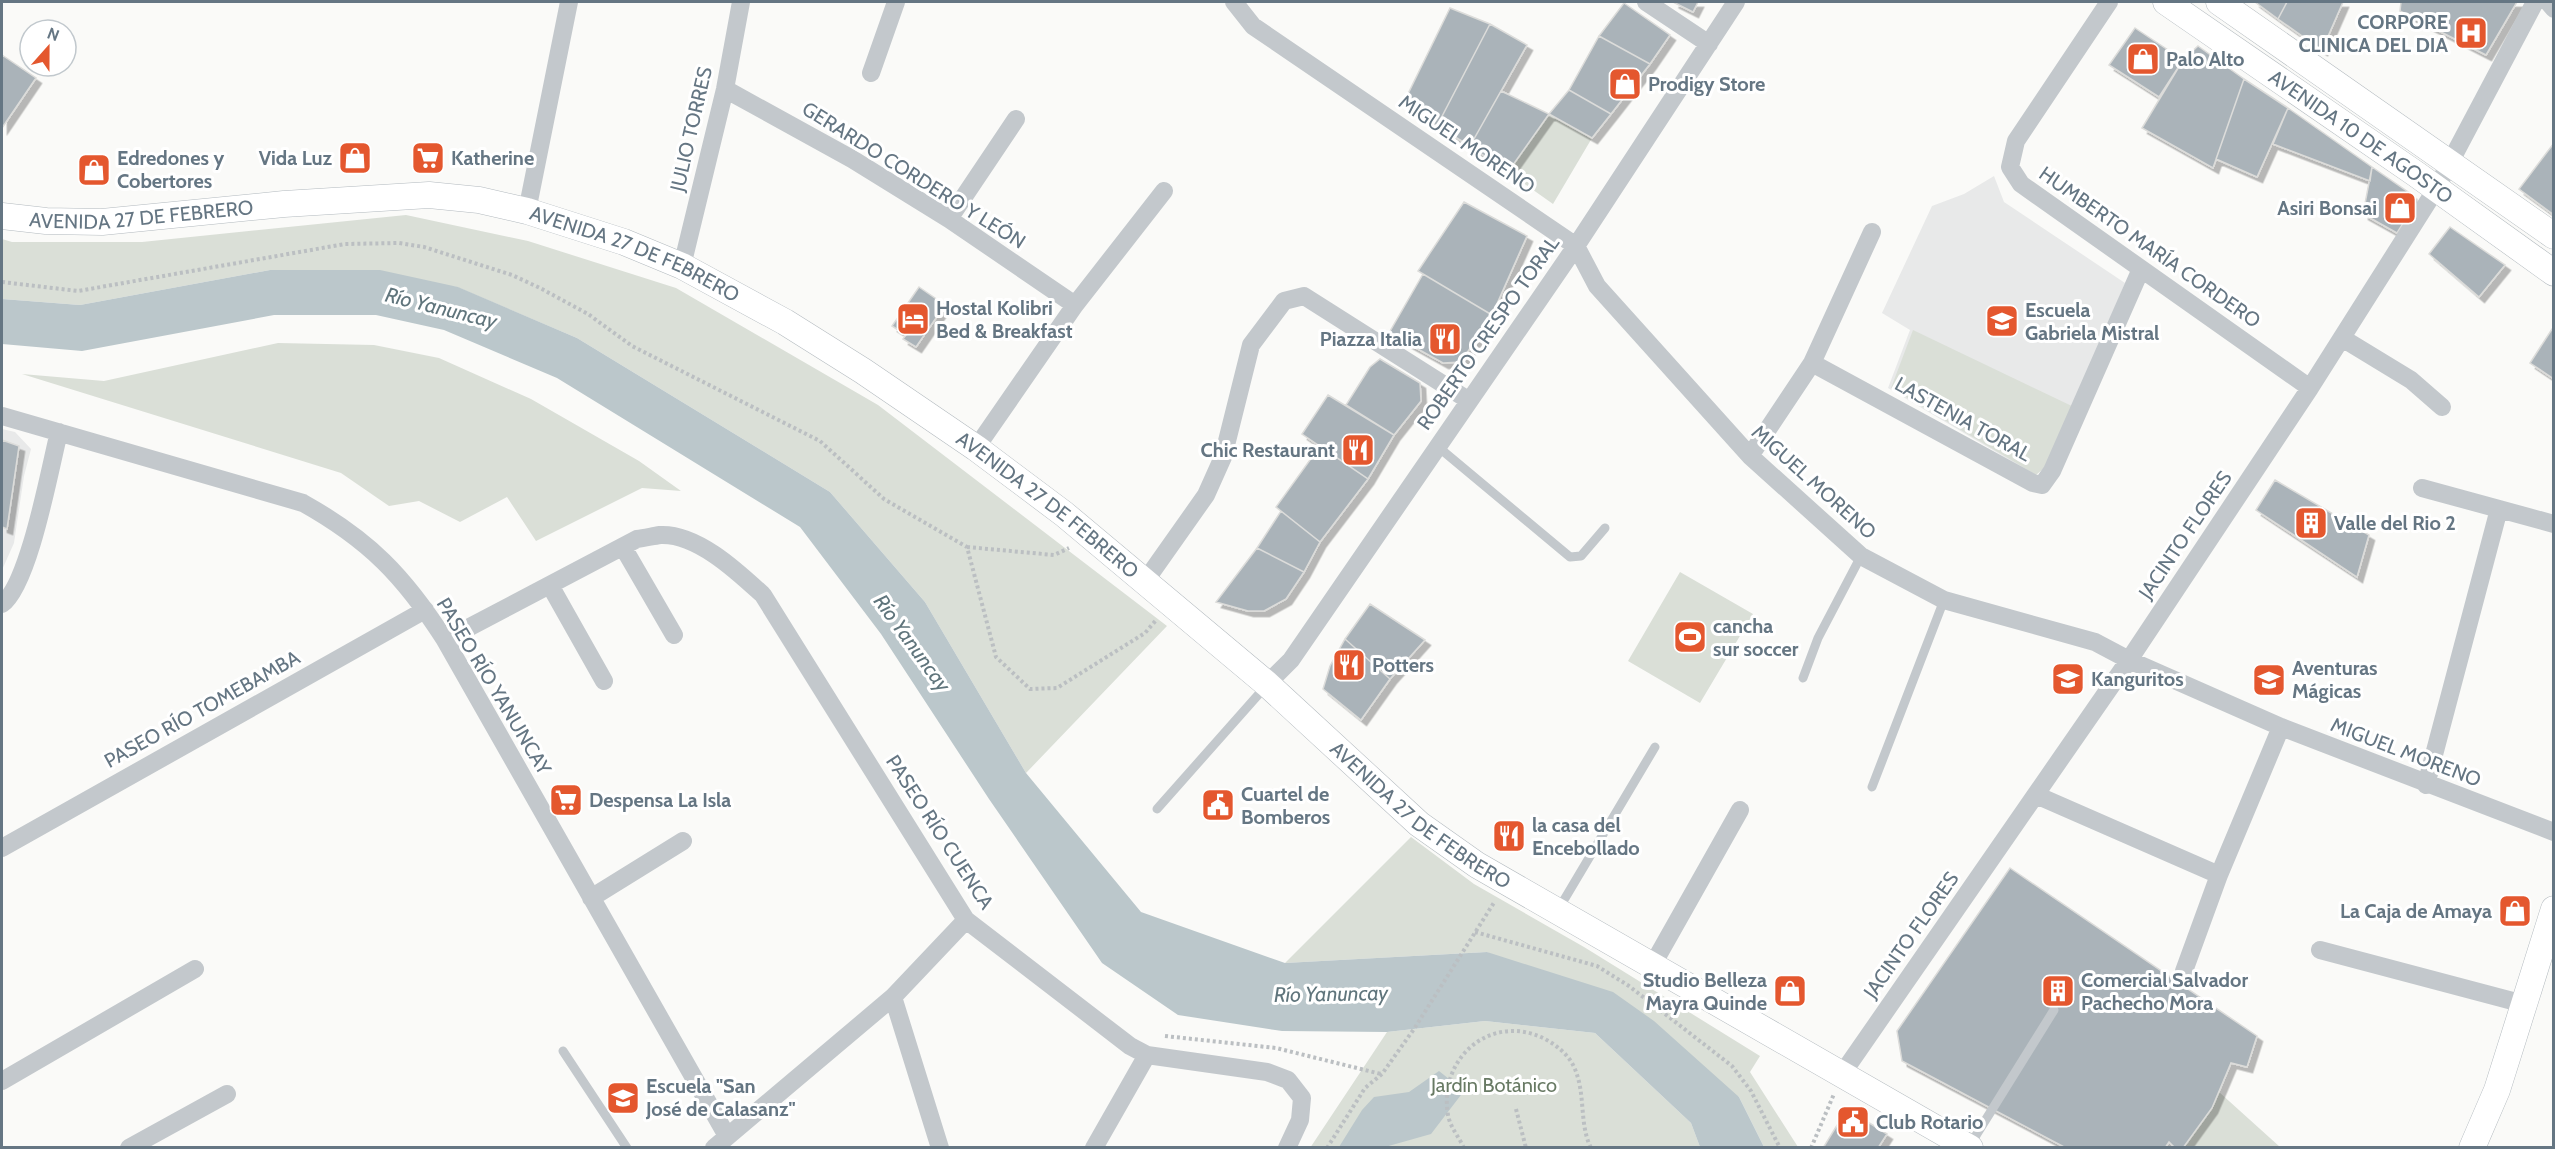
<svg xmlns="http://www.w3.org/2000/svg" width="2555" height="1149" viewBox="0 0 2555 1149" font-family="Cabin,sans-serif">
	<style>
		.built { fill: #e8e9e9 }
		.green { fill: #dadfd7 }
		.water { fill: #bbc7cb }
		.building { fill: #aab3b9; stroke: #dcdcda; stroke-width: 1.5; filter: url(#shadow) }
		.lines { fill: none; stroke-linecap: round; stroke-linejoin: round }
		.secondary-casing { stroke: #b3babf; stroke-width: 27 }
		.path { stroke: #bbbfc2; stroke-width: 4; stroke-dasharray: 3 3; stroke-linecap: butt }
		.lane { stroke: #c3c8cc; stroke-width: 9 }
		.street { stroke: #c3c8cc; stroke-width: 18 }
		.secondary { stroke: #fff; stroke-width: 26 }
		.labels { text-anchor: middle; stroke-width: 6; stroke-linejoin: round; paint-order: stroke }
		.poi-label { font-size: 20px; font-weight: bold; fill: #657683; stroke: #fff; text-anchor: start }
		.street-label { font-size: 20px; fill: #657683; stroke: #fff }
		.park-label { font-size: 20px; fill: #687a64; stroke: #fff }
		.water-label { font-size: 21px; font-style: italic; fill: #60757c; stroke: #fff }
	</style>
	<defs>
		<filter id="shadow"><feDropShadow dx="5.5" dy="5.5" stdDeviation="0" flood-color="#0004"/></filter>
	</defs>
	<rect width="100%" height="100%" fill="#fafaf8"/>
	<path class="built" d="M1994 176 2004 202 2125 283 2073 407 2033 474 1888 388 1910 330 1882 313 1932 206 1964 194Z
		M2 429 15 432 31 449 24 476 14 543 2 570Z"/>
	<path class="green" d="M1549 114 1592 138 1553 204 1508 172Z
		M406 215 528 241 676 288 878 405 1167 626 1026 773 925 602 830 492 577 338 457 287 270 270 80 305 2 299V239L12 242H142Z
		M1913 330 2076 408 2049 464 2036 475 1891 388Z
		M278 343 374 345 439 358 531 399 639 461 681 491 642 488 536 541 507 497 460 522 419 501 389 506 341 473 22 374 104 381Z
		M1680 572 1753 614 1700 703 1628 661Z
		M1411 837 1474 884 1584 947 1760 1056 1750 1072 1798 1147H1764L1739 1097 1487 952 1285 963Z
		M1485 1021 1595 1033 1691 1123 1700 1147 1310 1148 1387 1032Z
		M2219 1092 2280 1147 2183 1148 2212 1108Z"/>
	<path class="water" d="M270 270H380L458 287 577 338 830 492 925 602 1026 773 1141 912 1285 963 1487 952 1613 992 1654 1021 1739 1097 1764 1147H1700L1691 1123 1595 1033 1485 1021 1387 1032 1282 1031 1178 1015 1102 963 989 799 881 634 800 527 557 378 444 330 376 315H274L82 351 2 344V299L80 305Z
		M1439 1071 1464 1091 1431 1134 1385 1147H1339L1362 1110 1374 1097 1409 1092Z"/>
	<path class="building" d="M1673 2H1698L1693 12Z
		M2255 2H2287L2278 19Z
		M2287 2H2343L2322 50 2278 19Z
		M2401 2H2517L2486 55 2400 11Z
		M1624 3 1670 35 1650 64 1599 36Z
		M1450 8 1490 24 1437 126 1404 102Z
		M1490 24 1527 45 1470 146 1437 126Z
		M2135 28 2183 60 2159 97 2109 65Z
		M1599 36 1650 64 1611 114 1569 90Z
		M2198 46 2244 79 2213 168 2142 128 2183 60Z
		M2 55 36 78 2 128Z
		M2244 79 2288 108 2257 177 2216 159Z
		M1569 90 1611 114 1592 138 1549 114Z
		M1501 91 1549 114 1508 172 1470 146Z
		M2288 108 2372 167 2370 181 2273 144Z
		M2554 143V215L2519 189Z
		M2372 167 2411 194 2412 209 2397 233 2363 214Z
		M1464 202 1527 236 1492 315 1418 271Z
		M2450 227 2505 265 2479 297 2429 254Z
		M1423 274 1492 315 1461 362 1443 363 1389 333Z
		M919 287 945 305 916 347 903 339 906 335 892 326Z
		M2554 326V379L2530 363Z
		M1380 359 1420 383 1421 401 1394 435 1346 405 1370 367Z
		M1328 395 1394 435 1368 479 1302 434Z
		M2 440 19 446 7 529 2 527Z
		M1320 446 1368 479 1320 542 1276 507Z
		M2275 480 2369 535 2357 577 2256 510Z
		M1281 511 1320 542 1304 572 1257 548Z
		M1257 548 1304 572 1286 599 1264 611H1248L1216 602Z
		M1370 604 1425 640 1390 679 1345 639Z
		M1345 639 1390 679 1361 720 1323 689 1330 666Z
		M2010 868 2257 1036 2247 1067 2231 1063 2212 1108 2183 1148H2175L2169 1142 2165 1148H2066L1902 1061 1897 1031Z
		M1847 1109 1887 1134 1878 1148H1823Z"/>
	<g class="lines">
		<g class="secondary-casing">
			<g id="secondary">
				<path id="s1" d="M2166 2 2416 174 2554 273"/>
				<path d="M2219 2 2554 236"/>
				<path id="s2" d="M2 216 46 221 102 222 284 204 429 195 479 200 527 211 624 242 682 266 785 322 863 371 976 448 1064 514 1267 684 1419 824 1477 865 1970 1148"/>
				<path d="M2472 1148 2497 1090 2554 909"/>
			</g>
		</g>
		<path class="path" d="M2 282 78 291 345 244 399 243 424 247 512 275 540 288 588 314 632 346 820 441 884 499 967 547 996 657 1030 689 1057 688 1145 633 1157 619
			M967 547 1054 555 1069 548
			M1475 932 1597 966 1629 986 1732 1066 1751 1091 1780 1148
			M1165 1036 1276 1048 1381 1074
			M1516 1109 1526 1148
			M1327 1148 1365 1088 1382 1074 1414 1029 1495 901
			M1464 1148C1459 1137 1450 1127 1448 1115 1438 1057 1492 1012 1545 1039 1556 1045 1566 1053 1572 1063 1587 1090 1578 1122 1591 1148
			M1811 1148 1834 1094"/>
		<path class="lane" d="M1437 446 1570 557 1581 556 1605 528
			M1803 678 1818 638 1861 556
			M1872 787 1944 600
			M1157 809 1266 686
			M1558 910 1655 747
			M563 1051 627 1148
			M1970 1145 2054 1010"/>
		<path class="street" d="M1234 2 1253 26 1576 246 1597 286 1750 456 1861 556 1944 600 2095 642 2129 660 2281 727 2554 832
			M1646 2 1709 44
			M2109 2 2016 141 2010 167 2021 184 2310 388
			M2548 2 2554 9
			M871 73 896 2
			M725 89 852 159 949 219 1075 305
			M527 211 569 2
			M949 219 1016 119
			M682 266 725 89 741 2
			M2342 338 2411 380 2442 407
			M1812 363 2033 483 2042 485 2052 471 2141 269
			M2 416 303 503C369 540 404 576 445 640L727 1136
			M976 448 1075 305 1164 191
			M1750 456 1812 363 1872 232
			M2422 488 2554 524
			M623 547 674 635
			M1146 580 1206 495 1223 457 1251 345 1284 301 1304 296 1468 400
			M551 587 604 681
			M2 604C29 585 50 468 59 432
			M445 640 637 539C645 538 653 536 660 535 697 533 738 572 763 595L966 920 1130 1046 1147 1055 1267 1072 1288 1080 1302 1098 1300 1120 1287 1148
			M1267 684 1291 660 1576 246 1736 2
			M2426 785 2499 509
			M2036 795 2219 875
			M2 848 425 610
			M591 898 683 841
			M2320 950 2524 1004
			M1652 966 1740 810
			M2184 971 2219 875 2281 727
			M893 997 940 1148
			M1842 1074 2129 660 2310 388 2436 189 2535 2
			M2 1081 195 969
			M129 1148 227 1094
			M714 1148 893 997 966 920
			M1094 1148 1147 1055"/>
		<use href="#secondary" class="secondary"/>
	</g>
	<defs>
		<g id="hospital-square" transform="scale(1.725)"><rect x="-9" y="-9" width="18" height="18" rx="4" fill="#e4572e" stroke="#fff"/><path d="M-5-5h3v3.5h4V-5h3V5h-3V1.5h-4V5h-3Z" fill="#fff"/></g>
		<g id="shop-square" transform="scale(1.725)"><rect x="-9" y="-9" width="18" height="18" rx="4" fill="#e4572e" stroke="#fff"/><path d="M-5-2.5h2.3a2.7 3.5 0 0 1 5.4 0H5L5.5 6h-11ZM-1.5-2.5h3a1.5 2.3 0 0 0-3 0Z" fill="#fff"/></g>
		<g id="supermarket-square" transform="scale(1.725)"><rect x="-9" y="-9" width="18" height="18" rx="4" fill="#e4572e" stroke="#fff"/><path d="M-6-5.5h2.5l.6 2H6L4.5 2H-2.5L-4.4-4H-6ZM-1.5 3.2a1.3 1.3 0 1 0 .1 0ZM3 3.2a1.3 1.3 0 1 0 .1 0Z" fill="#fff"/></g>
		<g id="hotel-square" transform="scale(1.725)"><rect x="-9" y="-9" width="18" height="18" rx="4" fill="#e4572e" stroke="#fff"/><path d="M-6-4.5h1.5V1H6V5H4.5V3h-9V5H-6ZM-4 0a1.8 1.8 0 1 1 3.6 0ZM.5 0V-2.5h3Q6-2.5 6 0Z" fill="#fff"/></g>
		<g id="school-square" transform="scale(1.725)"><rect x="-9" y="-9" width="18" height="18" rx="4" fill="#e4572e" stroke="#fff"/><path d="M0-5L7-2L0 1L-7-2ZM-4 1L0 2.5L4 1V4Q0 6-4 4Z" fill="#fff"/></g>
		<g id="restaurant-square" transform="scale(1.725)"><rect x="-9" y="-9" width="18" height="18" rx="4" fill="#e4572e" stroke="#fff"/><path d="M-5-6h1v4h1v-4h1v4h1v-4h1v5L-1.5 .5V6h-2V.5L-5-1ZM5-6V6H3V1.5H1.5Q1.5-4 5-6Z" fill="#fff"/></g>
		<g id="building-square" transform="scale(1.725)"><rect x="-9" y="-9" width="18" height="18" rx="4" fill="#e4572e" stroke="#fff"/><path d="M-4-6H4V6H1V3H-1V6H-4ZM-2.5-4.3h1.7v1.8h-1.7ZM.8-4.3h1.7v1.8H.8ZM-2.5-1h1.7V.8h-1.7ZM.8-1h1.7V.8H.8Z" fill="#fff"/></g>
		<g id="stadium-square" transform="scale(1.725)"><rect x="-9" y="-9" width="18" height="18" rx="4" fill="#e4572e" stroke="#fff"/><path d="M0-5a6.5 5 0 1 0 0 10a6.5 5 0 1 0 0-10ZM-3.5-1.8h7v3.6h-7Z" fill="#fff"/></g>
		<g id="civic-square" transform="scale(1.725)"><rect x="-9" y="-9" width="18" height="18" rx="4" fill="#e4572e" stroke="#fff"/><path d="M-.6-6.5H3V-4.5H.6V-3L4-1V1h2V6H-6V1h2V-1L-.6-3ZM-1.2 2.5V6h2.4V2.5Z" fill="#fff"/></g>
	</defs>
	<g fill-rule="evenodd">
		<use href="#hospital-square" x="2471" y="33"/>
		<use href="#shop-square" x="2143" y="59"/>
		<use href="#shop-square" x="1625" y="84"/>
		<use href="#shop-square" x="355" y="158"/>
		<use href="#supermarket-square" x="428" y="158"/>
		<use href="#shop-square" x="94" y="170"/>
		<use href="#shop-square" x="2400" y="208"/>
		<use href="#hotel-square" x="913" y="319"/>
		<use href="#school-square" x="2002" y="321"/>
		<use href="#restaurant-square" x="1445" y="339"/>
		<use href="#restaurant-square" x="1358" y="450"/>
		<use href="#building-square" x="2311" y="523"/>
		<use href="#stadium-square" x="1690" y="637"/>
		<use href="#restaurant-square" x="1349" y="665"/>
		<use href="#school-square" x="2068" y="679"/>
		<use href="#school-square" x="2269" y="680"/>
		<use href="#supermarket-square" x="566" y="800"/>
		<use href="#civic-square" x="1218" y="805"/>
		<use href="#restaurant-square" x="1509" y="836"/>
		<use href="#shop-square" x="2515" y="911"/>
		<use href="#shop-square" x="1790" y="991"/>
		<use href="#building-square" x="2058" y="991"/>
		<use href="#school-square" x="623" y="1098"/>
		<use href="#civic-square" x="1853" y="1122"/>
	</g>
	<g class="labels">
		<g class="poi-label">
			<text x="2448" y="29" text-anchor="end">CORPORE<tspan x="2448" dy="23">CLINICA DEL DIA</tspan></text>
			<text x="2166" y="66">Palo Alto</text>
			<text x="1648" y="91">Prodigy Store</text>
			<text x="117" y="165">Edredones y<tspan x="117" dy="23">Cobertores</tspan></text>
			<text x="332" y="165" text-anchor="end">Vida Luz</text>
			<text x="451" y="165">Katherine</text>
			<text x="2377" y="215" text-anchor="end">Asiri Bonsai</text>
			<text x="936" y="315">Hostal Kolibri<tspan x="936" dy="23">Bed &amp; Breakfast</tspan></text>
			<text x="2025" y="317">Escuela<tspan x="2025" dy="23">Gabriela Mistral</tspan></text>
			<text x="1422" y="346" text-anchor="end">Piazza Italia</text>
			<text x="1335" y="457" text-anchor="end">Chic Restaurant</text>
			<text x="2334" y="530">Valle del Rio 2</text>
			<text x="1713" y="633">cancha<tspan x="1713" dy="23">sur soccer</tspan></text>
			<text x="1372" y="672">Potters</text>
			<text x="2292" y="675">Aventuras<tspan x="2292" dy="23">Mágicas</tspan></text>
			<text x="2091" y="686">Kanguritos</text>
			<text x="1241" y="801">Cuartel de<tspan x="1241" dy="23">Bomberos</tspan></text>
			<text x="589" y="807">Despensa La Isla</text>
			<text x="1532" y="832">la casa del<tspan x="1532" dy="23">Encebollado</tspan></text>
			<text x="2492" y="918" text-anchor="end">La Caja de Amaya</text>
			<text x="1767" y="987" text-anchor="end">Studio Belleza<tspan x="1767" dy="23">Mayra Quinde</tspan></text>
			<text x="2081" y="987">Comercial Salvador<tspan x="2081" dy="23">Pachecho Mora</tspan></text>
			<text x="646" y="1093">Escuela "San<tspan x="646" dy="23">José de Calasanz"</tspan></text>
			<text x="1876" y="1129">Club Rotario</text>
		</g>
		<g class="street-label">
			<text transform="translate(691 129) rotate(-77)" y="7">JULIO TORRES</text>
			<text dy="7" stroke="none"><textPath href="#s1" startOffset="237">AVENIDA 10 DE AGOSTO</textPath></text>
			<text transform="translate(1467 144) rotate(34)" y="7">MIGUEL MORENO</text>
			<text transform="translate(914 175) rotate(32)" y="7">GERARDO CORDERO Y LEÓN</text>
			<text dy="7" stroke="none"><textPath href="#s2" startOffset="140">AVENIDA 27 DE FEBRERO</textPath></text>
			<text transform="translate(2150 247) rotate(35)" y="7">HUMBERTO MARÍA CORDERO</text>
			<text dy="7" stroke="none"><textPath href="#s2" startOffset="644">AVENIDA 27 DE FEBRERO</textPath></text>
			<text transform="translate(1488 333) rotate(-55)" y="7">ROBERTO CRESPO TORAL</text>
			<text transform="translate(1963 419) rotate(29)" y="7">LASTENIA TORAL</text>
			<text transform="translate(1814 482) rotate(42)" y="7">MIGUEL MORENO</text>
			<text dy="7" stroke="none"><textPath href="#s2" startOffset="1130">AVENIDA 27 DE FEBRERO</textPath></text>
			<text transform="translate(2185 535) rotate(-56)" y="7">JACINTO FLORES</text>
			<text transform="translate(494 686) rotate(59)" y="7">PASEO RÍO YANUNCAY</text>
			<text transform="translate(202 709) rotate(-29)" y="7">PASEO RÍO TOMEBAMBA</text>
			<text transform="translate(2406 752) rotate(21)" y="7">MIGUEL MORENO</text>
			<text dy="7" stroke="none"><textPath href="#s2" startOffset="1616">AVENIDA 27 DE FEBRERO</textPath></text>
			<text transform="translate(940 832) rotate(57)" y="7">PASEO RÍO CUENCA</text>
			<text transform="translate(1911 935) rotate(-55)" y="7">JACINTO FLORES</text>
		</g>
		<g class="park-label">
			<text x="1494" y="1092">Jardín Botánico</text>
		</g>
		<g class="water-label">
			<text transform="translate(441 308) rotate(14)" y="7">Río Yanuncay</text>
			<text transform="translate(912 643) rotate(54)" y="7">Río Yanuncay</text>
			<text transform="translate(1331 994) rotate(-1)" y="7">Río Yanuncay</text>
		</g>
	</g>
	<rect width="2555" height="1149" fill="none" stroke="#657683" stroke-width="6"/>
	<g transform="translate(48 48) rotate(21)"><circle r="28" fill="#ffffff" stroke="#c1c8cd" stroke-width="1.5"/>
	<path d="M0-4.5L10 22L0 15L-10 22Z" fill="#e4572e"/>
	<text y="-9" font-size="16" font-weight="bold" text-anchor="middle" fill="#657683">N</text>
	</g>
</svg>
